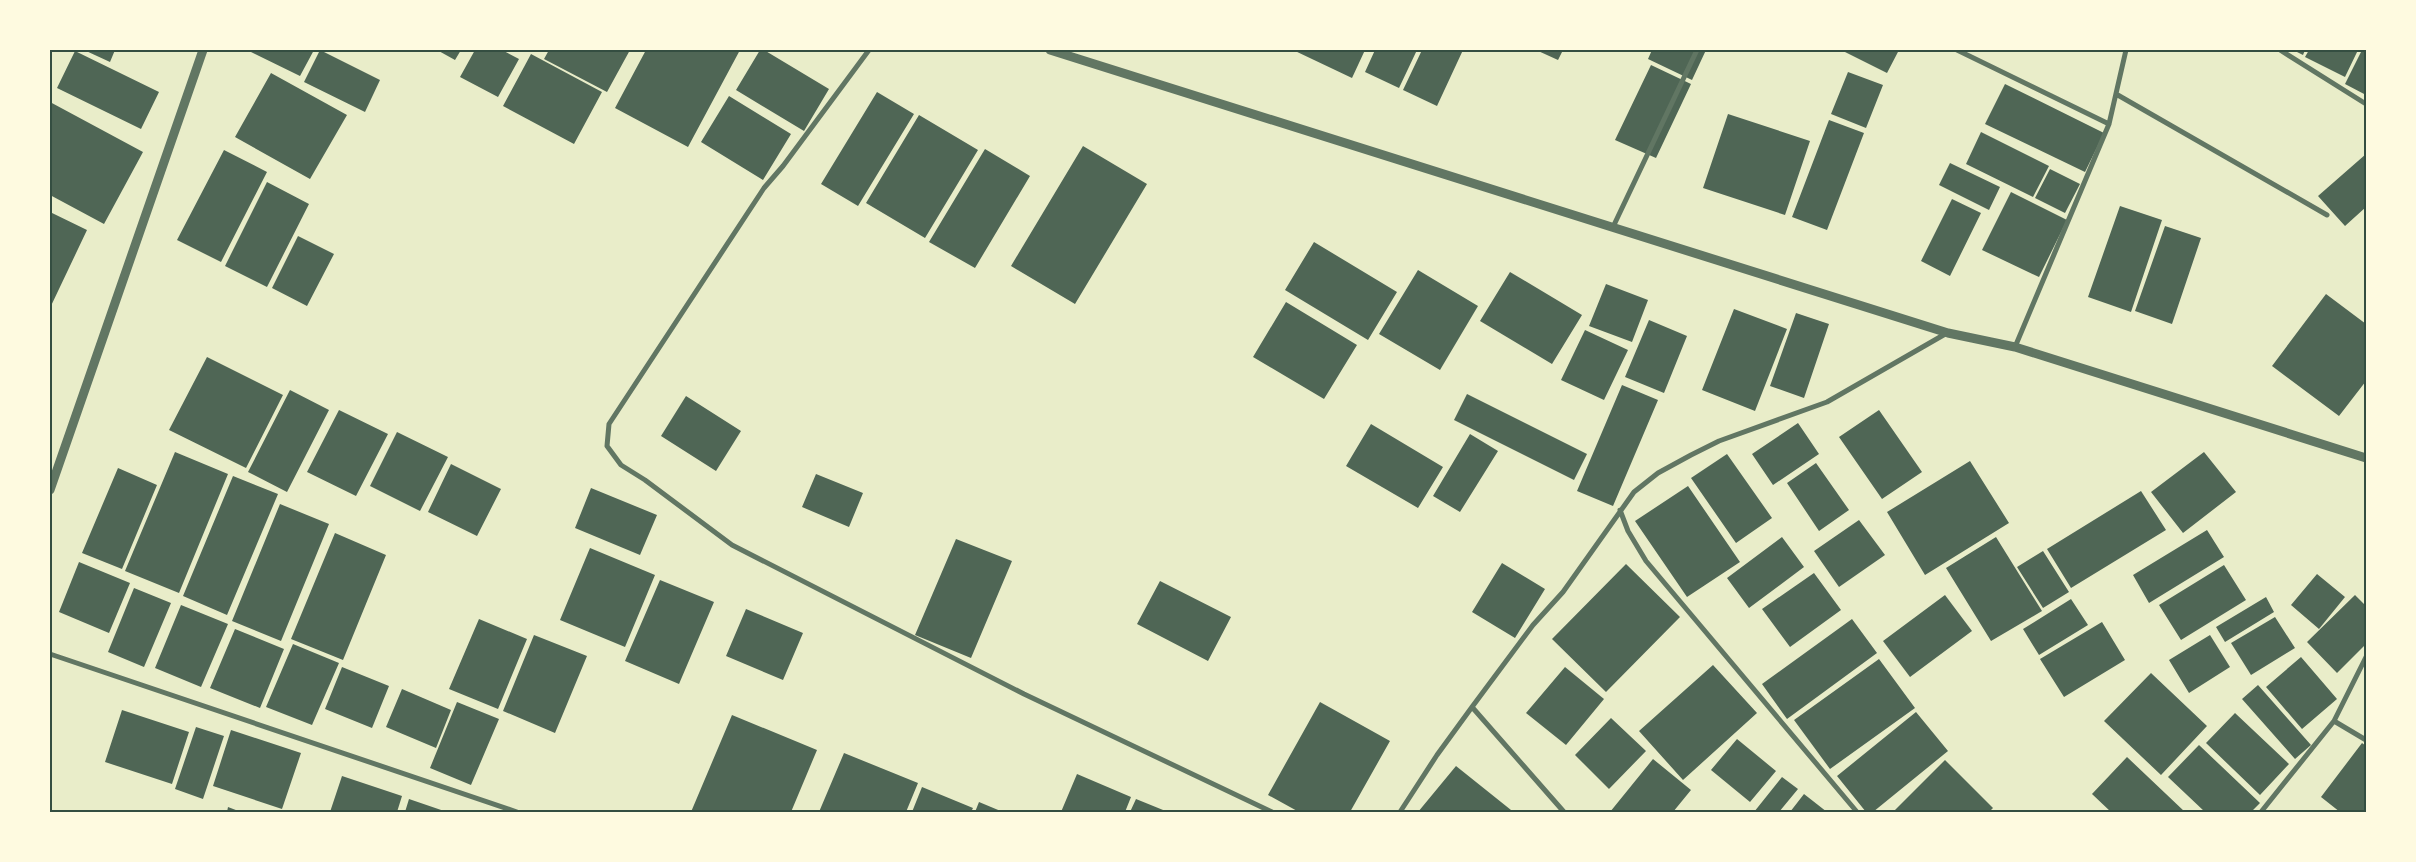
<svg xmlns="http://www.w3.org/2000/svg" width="2416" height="862" viewBox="0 0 2416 862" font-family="Inter,sans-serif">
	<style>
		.building { fill: #4f6655 }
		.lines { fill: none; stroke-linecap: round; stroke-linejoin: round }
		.minor { stroke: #617663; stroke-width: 5 }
		.tertiary { stroke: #617663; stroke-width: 9 }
		.neatline { fill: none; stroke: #344e41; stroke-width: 2 }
	</style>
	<rect width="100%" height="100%" fill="#e9edc9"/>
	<path class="building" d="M84 50H115L110 62Z
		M247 50H314L300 76Z
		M320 50 380 80 365 112 304 82Z
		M437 50H461L455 60Z
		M475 50H502L519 59 498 97 460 77Z
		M549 50H630L607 92 544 59Z
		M646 50H740L688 147 615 108Z
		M760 50H764L829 89 804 131 736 90Z
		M1293 50H1365L1352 78Z
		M1375 50H1417L1399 88 1365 72Z
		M1422 50H1463L1437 106 1403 90Z
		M1536 50H1563L1558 60Z
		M1652 50H1706L1692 80 1648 59Z
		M1841 50H1899L1887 73Z
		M2293 50H2305L2303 55Z
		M2309 50H2358L2345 77 2305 57Z
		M2362 50H2366V95L2345 84Z
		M75 51 159 92 141 129 57 88Z
		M531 54 602 92 574 144 503 106Z
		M1651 65 1691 84 1656 158 1615 140Z
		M1848 72 1883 85 1866 128 1831 114Z
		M271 73 347 115 310 179 235 137Z
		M2005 84 2104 133 2085 172 1985 124Z
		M877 92 914 114 858 206 821 184Z
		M729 96 791 134 763 180 701 142Z
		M50 102 143 152 104 224 50 195Z
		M1728 114 1810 141 1785 215 1703 188Z
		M919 115 978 150 925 238 866 203Z
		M1829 120 1864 133 1827 230 1792 217Z
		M1981 132 2049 166 2033 197 1966 164Z
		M1083 146 1147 184 1075 304 1011 266Z
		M985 149 1030 176 975 268 929 242Z
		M224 150 267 172 221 262 177 240Z
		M2366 154V207L2345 226 2318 196Z
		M1950 163 2000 187 1989 210 1939 185Z
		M2050 169 2080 184 2065 213 2035 198Z
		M267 182 309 204 267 287 225 266Z
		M2011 192 2067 220 2039 277 1982 250Z
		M1952 199 1981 213 1950 276 1921 261Z
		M2120 206 2162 220 2131 312 2088 297Z
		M50 212 87 230 50 308Z
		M2165 226 2201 238 2172 324 2135 311Z
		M298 236 334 254 307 306 272 288Z
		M1314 242 1397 292 1368 340 1285 290Z
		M1418 270 1478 306 1440 370 1379 334Z
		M1510 272 1582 315 1552 364 1480 321Z
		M1606 284 1648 300 1632 342 1589 326Z
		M2326 294 2366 324V381L2339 416 2272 366Z
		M1286 302 1357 345 1324 399 1253 357Z
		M1734 309 1787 329 1755 411 1702 390Z
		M1796 313 1829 324 1804 398 1770 386Z
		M1649 320 1687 336 1664 393 1625 377Z
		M1585 330 1628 350 1604 400 1561 380Z
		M207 357 283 395 246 468 169 430Z
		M1622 385 1658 400 1613 506 1577 491Z
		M290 390 329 410 287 492 248 472Z
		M1467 394 1587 454 1574 480 1454 420Z
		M686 396 741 431 716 471 661 436Z
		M339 410 388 434 356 496 307 472Z
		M1879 410 1922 472 1882 499 1839 437Z
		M1798 423 1819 454 1773 485 1752 454Z
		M1371 424 1443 467 1418 508 1346 466Z
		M397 432 448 457 420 511 370 486Z
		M1470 434 1498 451 1460 512 1433 496Z
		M175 452 228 474 179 593 125 571Z
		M2204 452 2236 492 2183 533 2151 492Z
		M1727 454 1772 518 1736 543 1691 478Z
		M1970 461 2009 523 1925 575 1887 512Z
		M1816 463 1849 510 1819 531 1787 483Z
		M451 464 501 489 477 536 428 512Z
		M118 468 157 485 122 569 82 553Z
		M816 474 863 493 849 527 802 507Z
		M233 476 278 494 227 615 183 596Z
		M1688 486 1740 562 1687 597 1635 521Z
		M591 488 657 515 640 555 575 528Z
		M2141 491 2166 530 2071 588 2047 549Z
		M280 504 329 524 281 641 232 621Z
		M1859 520 1885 555 1839 587 1814 551Z
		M2207 530 2224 557 2149 603 2133 575Z
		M335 533 386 555 343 660 291 639Z
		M1782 537 1804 567 1749 608 1727 578Z
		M1996 537 2042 611 1991 641 1946 568Z
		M956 539 1012 561 971 658 915 635Z
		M590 548 655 575 625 647 560 620Z
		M2043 551 2069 592 2043 608 2017 567Z
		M79 562 130 583 109 633 59 612Z
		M1502 563 1545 589 1515 638 1472 612Z
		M1626 564 1680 617 1606 692 1552 639Z
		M2224 565 2246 600 2181 640 2159 605Z
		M1814 573 1841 610 1790 647 1762 609Z
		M2317 574 2345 597 2319 629 2291 605Z
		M660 580 714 602 679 684 625 661Z
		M1160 581 1231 617 1208 661 1137 624Z
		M134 588 171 603 144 667 108 652Z
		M1945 595 1972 631 1910 677 1883 641Z
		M2355 595 2366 606V644L2337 673 2307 642Z
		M2266 597 2274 612 2225 642 2216 627Z
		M2071 599 2088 625 2039 655 2023 629Z
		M181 605 228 624 201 687 155 668Z
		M746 609 803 633 783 680 726 656Z
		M2275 617 2295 648 2251 675 2231 643Z
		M479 619 527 639 498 709 449 689Z
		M1852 619 1877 653 1787 719 1762 684Z
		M2102 622 2125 660 2064 697 2040 659Z
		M235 629 284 649 260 708 210 688Z
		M534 635 587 656 555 733 503 711Z
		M2210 635 2230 667 2189 693 2169 660Z
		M293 644 339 663 312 725 266 707Z
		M2301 657 2337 699 2302 729 2266 687Z
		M1879 659 1915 708 1830 769 1794 720Z
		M1713 665 1757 713 1683 780 1639 731Z
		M342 667 389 686 372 728 325 709Z
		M1565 667 1604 699 1566 745 1526 713Z
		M2151 673 2207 726 2161 775 2104 721Z
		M2258 685 2311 745 2295 759 2242 699Z
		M402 689 451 710 436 748 386 727Z
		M457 702 499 719 471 785 430 768Z
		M1320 702 1390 741 1350 812H1299L1268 795Z
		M122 710 189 732 172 784 105 762Z
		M1916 712 1948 751 1873 812H1866L1837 776Z
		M2235 713 2289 764 2260 795 2206 743Z
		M732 715 817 750 791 812H691Z
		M1611 718 1646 751 1609 789 1575 755Z
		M196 727 224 736 203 799 175 789Z
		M231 730 301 753 282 809 213 786Z
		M1737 739 1776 771 1750 802 1711 770Z
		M2362 743 2366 746V812H2340L2321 797Z
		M2199 745 2260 803 2251 812H2205L2168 777Z
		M844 753 918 783 906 812H819Z
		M2127 757 2185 812H2111L2092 794Z
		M1653 759 1691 790 1673 812H1610Z
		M1945 760 1993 808 1989 812H1893Z
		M1456 766 1511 810 1509 812H1418Z
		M1077 774 1131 797 1125 812H1061Z
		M342 776 402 796 397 812H330Z
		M1782 777 1798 789 1779 812H1754Z
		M922 787 973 808 971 812H912Z
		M1804 794 1827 812H1790Z
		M409 799 447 812H405Z
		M1136 799 1168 812H1130Z
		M979 802 1003 812H975Z
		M228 807 241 812H227Z"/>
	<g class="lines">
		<path class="minor" d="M869 50 783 166 764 188 609 424 607 446 621 465 645 480 732 545 1024 694 1272 812
			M1957 50 2109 124
			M2280 50 2366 104
			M2116 94 2327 215
			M1613 227 1697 50
			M2015 347 2109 124 2126 50
			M1620 510 1628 531 1646 561 1857 812
			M50 654 517 812
			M1472 707 1564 812
			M2334 721 2366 740
			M1400 812 1437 755 1472 707 1533 625 1563 592 1634 492 1658 473 1691 455 1719 441 1827 402 1947 333
			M2261 812 2334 721 2366 657"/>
		<path class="tertiary" d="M1050 50 1948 333 2015 347 2366 458
			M50 490 203 50"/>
	</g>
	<rect width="2416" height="862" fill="none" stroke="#fefae0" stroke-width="102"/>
	<rect x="51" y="51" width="2314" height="760" class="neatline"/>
</svg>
